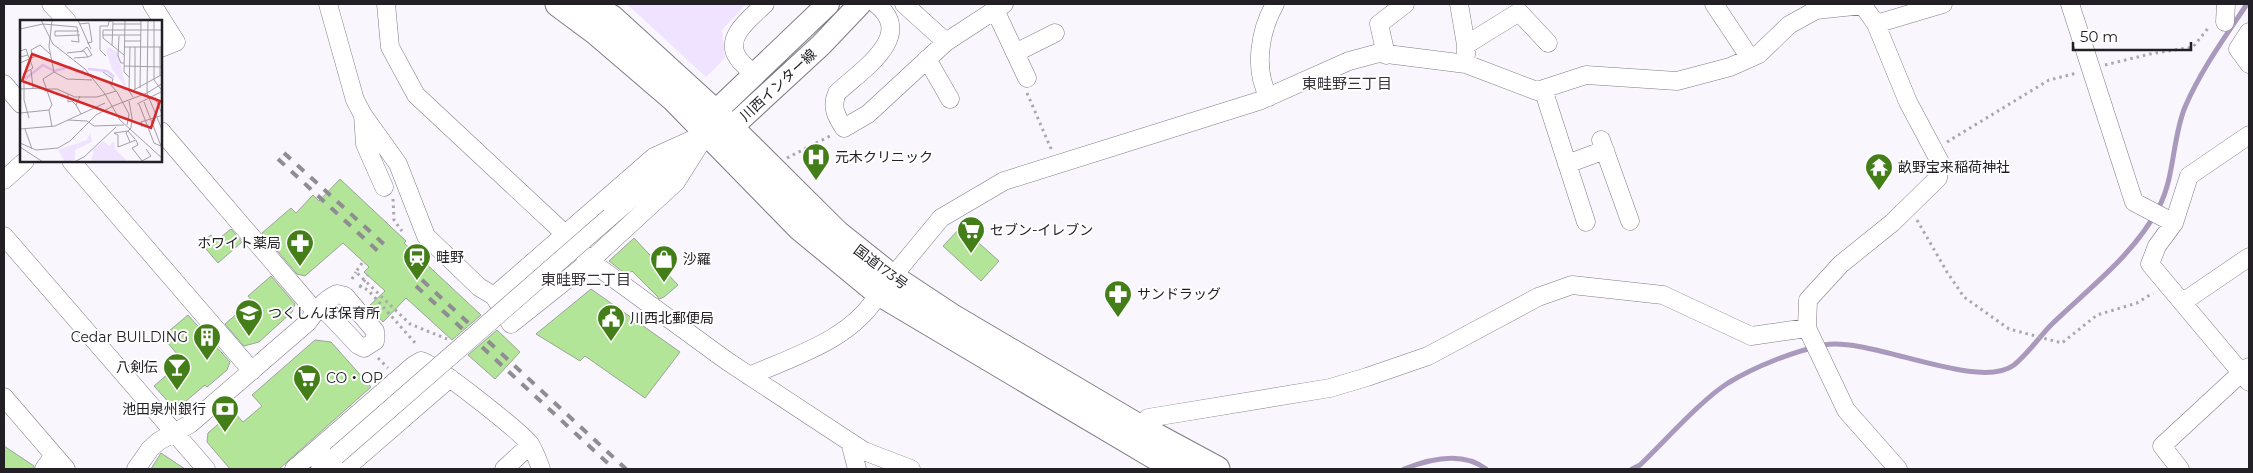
<svg xmlns="http://www.w3.org/2000/svg" width="2253" height="473" viewBox="0 0 2253 473" font-family="Montserrat,'Noto Sans JP',sans-serif">
	<style>
		.green { fill: #efe3ff }
		.lines { fill: none; stroke-linecap: round; stroke-linejoin: round }
		.stream { stroke: #a99abd; stroke-width: 5 }
		.building { fill: #b2e598; stroke: #9da49a }
		.minor-casing { stroke: #807c86; stroke-width: 19 }
		.major-casing { stroke: #807c86; stroke-width: 24 }
		.highway-casing { stroke: #807c86; stroke-width: 27 }
		.path { stroke: #aaa8ae; stroke-width: 3; stroke-dasharray: 2.5 4; stroke-linecap: butt }
		.minor { stroke: #fff; stroke-width: 18 }
		.major { stroke: #fff; stroke-width: 22 }
		.highway { stroke: #fff; stroke-width: 25 }
		.rail { stroke: #8f8c92; stroke-width: 4; stroke-dasharray: 9 9; stroke-linecap: butt }
		.minor-bridge-casing { stroke: #807c86; stroke-width: 19; stroke-linecap: butt }
		.minor-bridge { stroke: #fff; stroke-width: 18 }
		.labels { text-anchor: middle; stroke-width: 4; stroke-linejoin: round; paint-order: stroke }
		.street-label { font-size: 14px; fill: #222024; stroke: #fff }
		.poi-label { font-size: 14px; fill: #222024; stroke: #fff; text-anchor: start }
		.neighbourhood-label { font-size: 15px; fill: #353139; stroke: #fff }
		.inset-river { fill: none; stroke: #e3cefe; stroke-width: 2.5 }
		.inset-road { fill: none; stroke: #a3a0a7; stroke-width: 1 }
		.view { fill: #d62828; fill-opacity: 0.15; stroke: #d62828; stroke-width: 2.5 }
		.inset-edge { fill: none; stroke: #222024; stroke-width: 2.5 }
	</style>
	<rect width="100%" height="100%" fill="#f9f6fe"/>
	<path class="green" d="M627 4H746L722 30 725 58 706 77Z"/>
	<g class="lines">
		<path class="stream" d="M1404 469C1429 459 1463 451 1486 469
			M1632 469 1640 465C1665 441 1700 401 1728 383 1756 366 1792 352 1824 345 1869 336 1978 392 2014 365 2028 354 2039 337 2052 324 2090 287 2134 255 2159 207 2175 176 2172 139 2185 107 2201 70 2225 37 2247 4"/>
	</g>
	<path class="building" d="M340 179 406 241 404 243 481 315 452 340 406 298 383 322 369 306 385 291 364 272 369 267 343 243 305 276 297 274 262 233 291 208 296 213 313 195 319 201Z
		M961 227 999 261 981 281 943 246Z
		M231 229 242 242 218 263 201 243 211 235 216 241Z
		M634 238 678 285 664 297 659 299 657 296 632 271 627 275 609 261Z
		M271 276 295 304 292 312 259 342 244 346 225 324 252 301 248 296Z
		M591 289 680 352 645 398 585 356 580 361 536 334Z
		M188 315 230 362 227 370 207 387 205 385 179 407 176 402 172 406 154 386 183 361 167 342 173 336 169 331Z
		M497 330 520 352 495 379 468 355Z
		M315 340 331 342 371 387 279 469H230L207 442 208 433 233 411 243 422 262 406 252 395Z
		M4 446 34 466V469H4Z
		M161 453 185 469H151Z"/>
	<g class="lines">
		<g class="minor-casing">
			<path id="minor" d="M51 4 67 21
				M152 4 176 42 161 48
				M328 4 355 100 363 115 398 164 426 236 479 287 494 296 511 324 590 261 676 182 707 133
				M386 4 390 47 416 95 565 234 590 261 727 361 850 442 864 451 911 469
				M876 4C917 36 860 71 837 93 831 107 836 116 844 128L868 114 946 42 1004 4
				M904 4 946 42
				M1459 4 1466 45V55
				M1714 4 1750 58
				M2070 4 2134 202 2174 223
				M995 10 1027 78
				M2225 22 2226 4
				M1876 24 1943 4
				M2249 32 2238 49 2249 64
				M1466 45 1519 12 1548 43
				M1015 53 1055 33
				M1386 55 1379 24 1405 4
				M927 59 950 99
				M754 75C749 69 742 64 738 58 723 37 752 17 765 4
				M4 84 21 104
				M1543 89 1586 222
				M1269 97C1253 70 1260 30 1275 4
				M363 115 365 144 384 187
				M161 131 315 311
				M2249 135 2189 176 2174 223 2157 246 2150 264 2249 382
				M1601 140 1630 221
				M71 161 252 371
				M1567 164 1605 150
				M4 180 25 161
				M610 217 692 146
				M4 236 206 469
				M494 296 654 157 707 133
				M2183 302 2249 257
				M1807 328 1846 410 1898 469
				M749 376C795 356 853 339 879 293L941 218 1004 181 1259 101 1349 61 1379 53 1466 64 1537 91 1586 75 1677 81 1730 67 1759 54 1789 25 1816 10 1863 5
				M4 397 66 469
				M1133 435 1148 418 1330 388 1367 377 1428 356 1538 297 1572 285 1663 295 1751 336 1807 328 1808 300 1841 264 1892 223 1938 178 1940 162 1908 102 1876 24 1862 4
				M850 442 857 469
				M44 469 54 455
				M136 469 150 449 159 441 190 424 308 322C316 310 324 300 337 294L345 296 375 331V341L364 348 358 345 321 306
				M294 469 414 365 421 361C437 365 518 430 530 444 535 452 538 461 541 469
				M320 469 336 456
				M345 469 450 378
				M504 469 530 445
				M2180 469 2162 446 2241 373 2249 367"/>
		</g>
		<g class="major-casing">
			<path id="major" d="M708 129 715 112 828 4
				M713 132 731 128 821 45 860 4"/>
		</g>
		<g class="highway-casing">
			<path id="highway" d="M558 4 597 33 674 99 800 228 879 293 1176 469
				M590 4 612 18 715 112 837 233 892 277 951 316 1139 427 1217 469"/>
		</g>
		<path class="path" d="M2105 65 2150 54 2193 47 2209 27
			M1027 93 1052 151
			M1947 142 2049 80 2077 73
			M787 158 830 136
			M393 199 394 220 402 231
			M1917 220 1947 272 1964 297 2009 329 2062 343 2097 315 2137 303 2153 293
			M362 263 356 272 410 324 447 339
			M352 279 356 272
			M359 286 368 290 417 345
			M360 287 368 275
			M378 358 388 368"/>
		<use href="#minor" class="minor"/>
		<use href="#major" class="major"/>
		<use href="#highway" class="highway"/>
		<path class="rail" d="M284 153 386 246
			M278 159 380 253
			M422 280 626 469
			M416 286 614 469"/>
		<g class="minor-bridge-casing">
			<path id="minor-bridge" d="M336 456 610 217"/>
		</g>
		<use href="#minor-bridge" class="minor-bridge"/>
	</g>
	<defs>
		<g id="hospital-pin" transform="scale(1.4375)"><path d="M0 17L-7.5 6A9.5 9.5 0 1 1 7.5 6Z" fill="#447e19" stroke="#fff"/><path d="M-5-5h3v3.5h4V-5h3V5h-3V1.5h-4V5h-3Z" fill="#fff"/></g>
		<g id="temple-pin" transform="scale(1.4375)"><path d="M0 17L-7.5 6A9.5 9.5 0 1 1 7.5 6Z" fill="#447e19" stroke="#fff"/><path d="M0-6L5-2H3V0L6.5 2.5H4V6H1.5V3h-3V6H-4V2.5H-6.5L-3 0V-2H-5Z" fill="#fff"/></g>
		<g id="supermarket-pin" transform="scale(1.4375)"><path d="M0 17L-7.5 6A9.5 9.5 0 1 1 7.5 6Z" fill="#447e19" stroke="#fff"/><path d="M-6-5.5h2.5l.6 2H6L4.5 2H-2.5L-4.4-4H-6ZM-1.5 3.2a1.3 1.3 0 1 0 .1 0ZM3 3.2a1.3 1.3 0 1 0 .1 0Z" fill="#fff"/></g>
		<g id="pharmacy-pin" transform="scale(1.4375)"><path d="M0 17L-7.5 6A9.5 9.5 0 1 1 7.5 6Z" fill="#447e19" stroke="#fff"/><path d="M-2-6h4v4h4v4h-4v4h-4v-4h-4v-4h4Z" fill="#fff"/></g>
		<g id="station-pin" transform="scale(1.4375)"><path d="M0 17L-7.5 6A9.5 9.5 0 1 1 7.5 6Z" fill="#447e19" stroke="#fff"/><path d="M-3-6H3Q5-6 5-4V2Q5 4 3 4L4.5 6H3L1.5 4h-3L-3 6H-4.5L-3 4Q-5 4-5 2V-4Q-5-6-3-6ZM-3.5-4v3h7v-3ZM-3.5 1v1.5H-2V1ZM2 1v1.5H3.5V1Z" fill="#fff"/></g>
		<g id="shop-pin" transform="scale(1.4375)"><path d="M0 17L-7.5 6A9.5 9.5 0 1 1 7.5 6Z" fill="#447e19" stroke="#fff"/><path d="M-5-2.5h2.3a2.7 3.5 0 0 1 5.4 0H5L5.5 6h-11ZM-1.5-2.5h3a1.5 2.3 0 0 0-3 0Z" fill="#fff"/></g>
		<g id="school-pin" transform="scale(1.4375)"><path d="M0 17L-7.5 6A9.5 9.5 0 1 1 7.5 6Z" fill="#447e19" stroke="#fff"/><path d="M0-5L7-2L0 1L-7-2ZM-4 1L0 2.5L4 1V4Q0 6-4 4Z" fill="#fff"/></g>
		<g id="civic-pin" transform="scale(1.4375)"><path d="M0 17L-7.5 6A9.5 9.5 0 1 1 7.5 6Z" fill="#447e19" stroke="#fff"/><path d="M-.6-6.5H3V-4.5H.6V-3L4-1V1h2V6H-6V1h2V-1L-.6-3ZM-1.2 2.5V6h2.4V2.5Z" fill="#fff"/></g>
		<g id="building-pin" transform="scale(1.4375)"><path d="M0 17L-7.5 6A9.5 9.5 0 1 1 7.5 6Z" fill="#447e19" stroke="#fff"/><path d="M-4-6H4V6H1V3H-1V6H-4ZM-2.5-4.3h1.7v1.8h-1.7ZM.8-4.3h1.7v1.8H.8ZM-2.5-1h1.7V.8h-1.7ZM.8-1h1.7V.8H.8Z" fill="#fff"/></g>
		<g id="bar-pin" transform="scale(1.4375)"><path d="M0 17L-7.5 6A9.5 9.5 0 1 1 7.5 6Z" fill="#447e19" stroke="#fff"/><path d="M-6-5H6L.8 .8V4.5H3.5V6h-7V4.5H-.8V.8Z" fill="#fff"/></g>
		<g id="bank-pin" transform="scale(1.4375)"><path d="M0 17L-7.5 6A9.5 9.5 0 1 1 7.5 6Z" fill="#447e19" stroke="#fff"/><path d="M-6-4H6V4H-6ZM0-2.3a2.3 2.3 0 1 0 0 4.6a2.3 2.3 0 1 0 0-4.6Z" fill="#fff"/></g>
	</defs>
	<g fill-rule="evenodd">
		<use href="#hospital-pin" x="816" y="157"/>
		<use href="#temple-pin" x="1879" y="167"/>
		<use href="#supermarket-pin" x="971" y="230"/>
		<use href="#pharmacy-pin" x="300" y="243"/>
		<use href="#station-pin" x="417" y="257"/>
		<use href="#shop-pin" x="664" y="259"/>
		<use href="#pharmacy-pin" x="1118" y="294"/>
		<use href="#school-pin" x="249" y="313"/>
		<use href="#civic-pin" x="611" y="318"/>
		<use href="#building-pin" x="207" y="337"/>
		<use href="#bar-pin" x="177" y="367"/>
		<use href="#supermarket-pin" x="307" y="378"/>
		<use href="#bank-pin" x="225" y="409"/>
	</g>
	<g class="labels">
		<g class="street-label">
			<text transform="translate(778 85) rotate(-43)" y="5">川西インター線</text>
			<text transform="translate(881 267) rotate(37)" y="5">国道173号</text>
		</g>
		<g class="poi-label">
			<text x="835" y="162">元木クリニック</text>
			<text x="1898" y="172">畝野宝来稲荷神社</text>
			<text x="990" y="235">セブン-イレブン</text>
			<text x="281" y="248" text-anchor="end">ホワイト薬局</text>
			<text x="436" y="262">畦野</text>
			<text x="683" y="264">沙羅</text>
			<text x="1137" y="299">サンドラッグ</text>
			<text x="268" y="318">つくしんぼ保育所</text>
			<text x="630" y="323">川西北郵便局</text>
			<text x="188" y="342" text-anchor="end">Cedar BUILDING</text>
			<text x="158" y="372" text-anchor="end">八剣伝</text>
			<text x="326" y="383">CO・OP</text>
			<text x="206" y="414" text-anchor="end">池田泉州銀行</text>
		</g>
		<g class="neighbourhood-label">
			<text x="1347" y="89">東畦野三丁目</text>
			<text x="586" y="285">東畦野二丁目</text>
		</g>
	</g>
	<g transform="translate(20 20)">
		<rect width="142" height="142" fill="#f9f6fe"/>
		<path d="M89 27 98 33 106 68 92 49 86 30ZM70 113 72 122 55 130V140L45 142 38 130 67 120ZM83 121 89 126 94 121 95 129 108 142H71L74 129Z" fill="#efe3ff"/>
		<path class="inset-river" d="M68 49 87 51 94 57M5 59 23 45 34 51 50 47 57 52 64 51"/>
		<path class="inset-road" d="M21 0 33 24 65 49 85 74 100 100 143 139M32 0 29 27 34 52M58 0 71 29M105 0 104 52 110 58M128 0 127 73 143 112M134 0V60L143 72M59 4 69 3 72 22 67 23M93 4H121M0 9 23 4 57 7 59 22 51 21M35 11V16L60 15M35 11H59M83 15H121M99 16 98 36 101 43H104M105 21H121M92 25 93 2M104 27H143M110 27 109 71 113 77M0 31 6 29 8 35 0 37M61 32 67 27 72 35 68 37M12 33 11 30 20 25 30 34M47 33 64 31 68 37 54 38M104 35 83 18V10H143M86 36 80 30V6H88L89 1H93M0 43 16 36M104 46 143 47M11 50 13 68M83 52 93 59 91 65M3 54 13 48 8 35M71 55 89 63 97 72 109 94 107 105M140 56V27M4 61V80L9 98M120 68 121 0M0 69 24 68M24 69H37L55 77H77L96 71M115 70V27M110 72 143 54M127 73 143 63M48 74V82L52 81 57 86M60 76 56 85 61 94M135 77 142 94M109 81 112 98 111 108 106 113 110 122M124 82 141 126M117 84 143 71M119 84 134 123 143 127M93 86 127 73M29 90 32 107M0 93 29 90 32 85 23 59 34 52 47 59 72 60M48 100 67 101 74 106 104 105M122 107 121 102 143 95M0 109 35 106 85 83M5 109 12 129M115 119 108 111 94 113 98 115V127L116 120 118 125 112 128 123 142M0 123 16 130 38 128 50 121 76 95 93 86M0 127 23 142M122 141 131 136 126 129M54 142 64 137 96 107"/>
		<path class="view" d="M12 34 140 81 131 108 2 61Z"/>
		<rect width="142" height="142" class="inset-edge"/>
	</g>
	<rect width="2253" height="473" fill="none" stroke="#222024" stroke-width="10"/>
	<path d="M2073 42v8h118v-8" fill="none" stroke="#222024" stroke-width="2.5"/>
	<text x="2080" y="42" font-size="15" fill="#222024" stroke="#ffffff" stroke-width="4" paint-order="stroke">50 m</text>
</svg>
